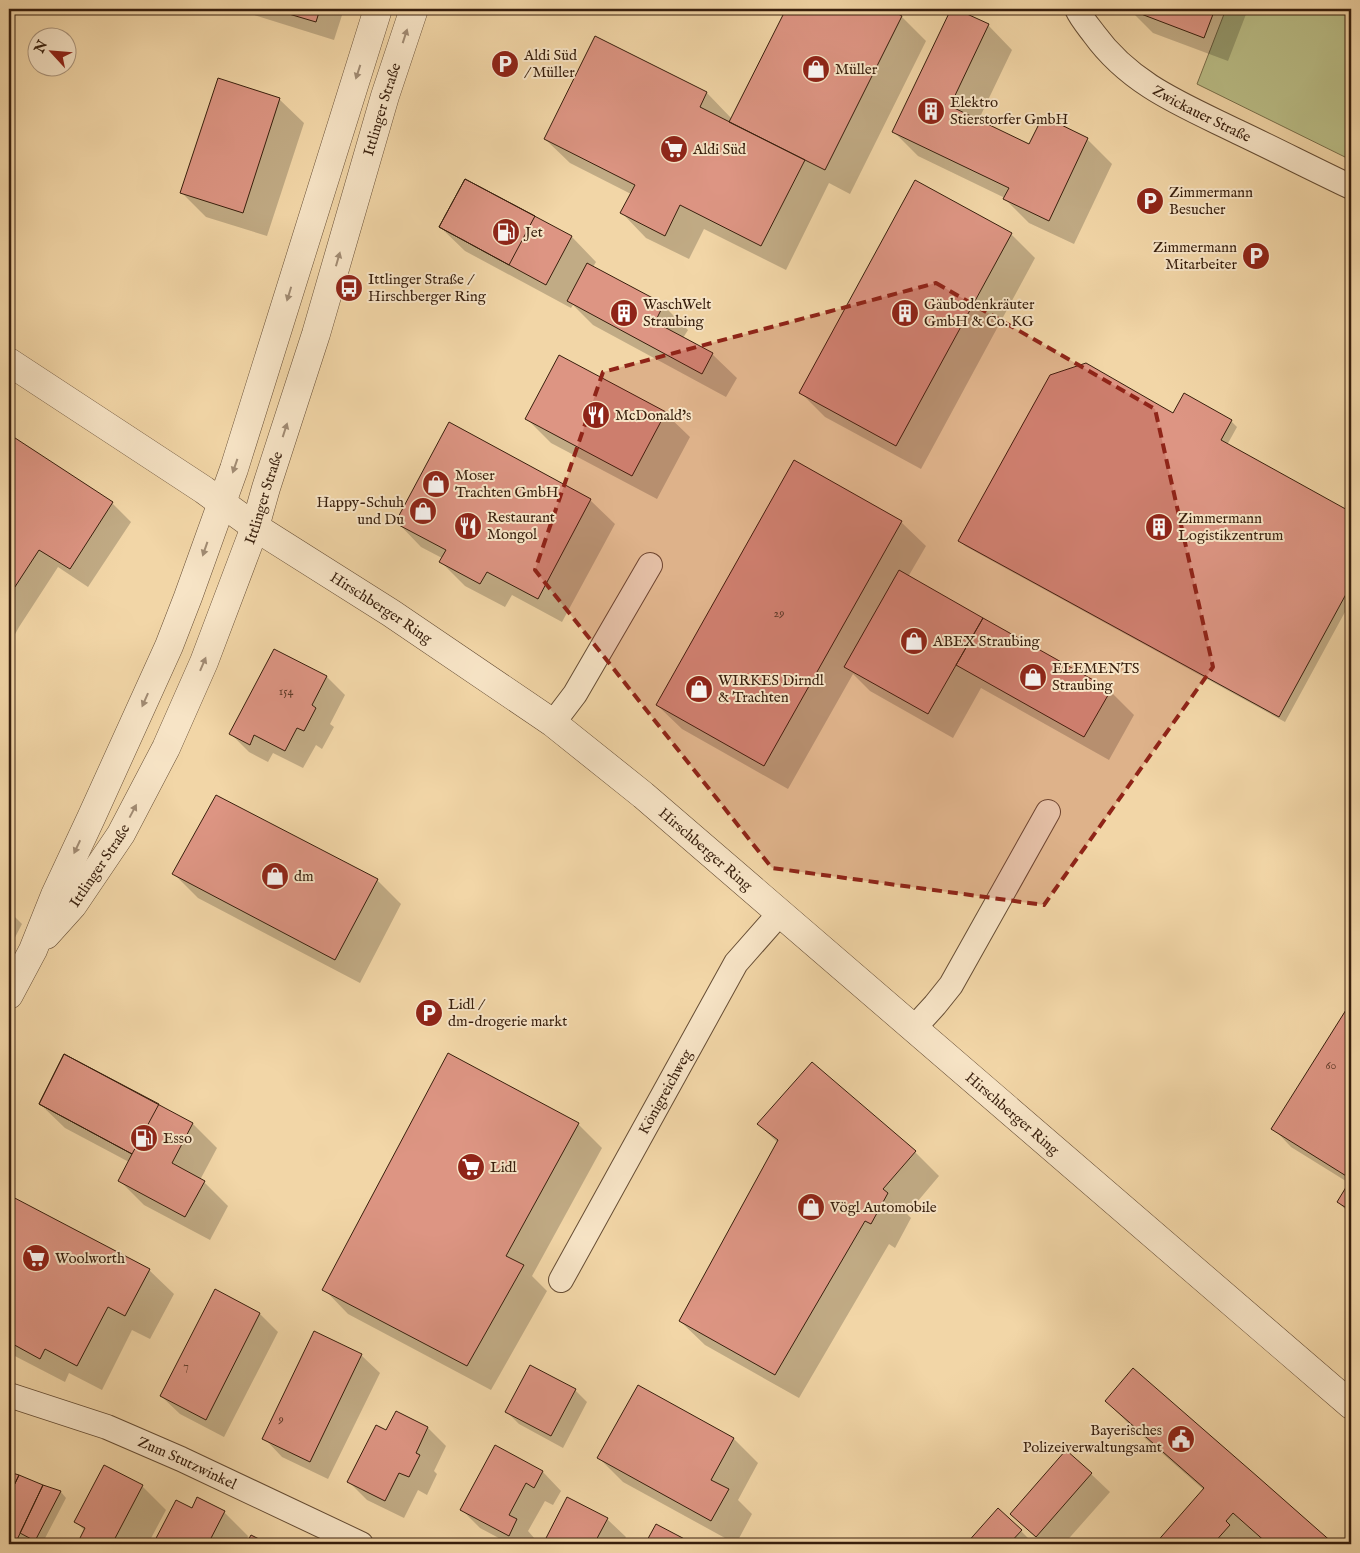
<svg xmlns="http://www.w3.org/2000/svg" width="1360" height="1553" viewBox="0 0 1360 1553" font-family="'IM FELL English',serif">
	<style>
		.green { fill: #babe87; stroke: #796e4a }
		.shadow { fill: #0003 }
		.building { fill: #dd9583; stroke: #381f0d }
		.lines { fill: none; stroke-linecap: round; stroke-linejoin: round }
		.minor-casing { stroke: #664d34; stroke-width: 26 }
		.tertiary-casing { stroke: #664d34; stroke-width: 29 }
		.minor { stroke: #f7e4c6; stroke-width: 24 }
		.tertiary { stroke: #f7e4c6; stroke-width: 28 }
		.oneway { fill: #a18b73 }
		.marked { fill: #8f2418; fill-opacity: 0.2; stroke: #8f2418; stroke-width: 4; stroke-dasharray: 10 6; stroke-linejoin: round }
		.labels { text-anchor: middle; stroke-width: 4; stroke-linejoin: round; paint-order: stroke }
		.number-label { font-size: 12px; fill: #613c2a }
		.poi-label { font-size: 15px; fill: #381f0d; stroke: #f7e4c6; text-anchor: start }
		.street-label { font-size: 15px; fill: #381f0d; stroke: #f7e4c6 }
	</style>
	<rect width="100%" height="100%" fill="#f2d6a7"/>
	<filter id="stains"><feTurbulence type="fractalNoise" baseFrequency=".004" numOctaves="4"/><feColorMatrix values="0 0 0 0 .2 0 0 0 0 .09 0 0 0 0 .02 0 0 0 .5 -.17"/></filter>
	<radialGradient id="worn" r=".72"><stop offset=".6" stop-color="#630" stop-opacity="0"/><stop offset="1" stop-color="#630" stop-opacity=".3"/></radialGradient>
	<path class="green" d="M1226 9H1351V160L1197 84Z"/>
	<path class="shadow" d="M235 9H344L334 40Z
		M788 9H886L902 17 926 41 850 194 829 183 786 270 704 229 689 259 646 238 622 213 631 194 570 163 545 139 596 38 707 93 732 119Z
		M952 9 988 25 1012 50 978 121 1030 146 1043 118 1088 140 1112 164 1074 244 1029 223 1005 199V198L918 156 894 132Z
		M1129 9H1248L1228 61 1153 33Z
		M279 99 304 123 267 236 206 217 182 193Z
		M466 180 572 237 596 262 593 267 663 305 688 330 683 338 712 354 737 378 726 397 593 325 573 305 571 308 465 251 440 227Z
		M1011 234 1035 258 921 469 825 417 801 393Z
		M665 413 690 437 657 499 551 443 527 419Z
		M1174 415 1231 421 1237 427 1227 445 1351 514V601L1285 722 965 546 960 541Z
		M9 436 112 503 131 522 88 587 58 567 19 627 9 645Z
		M590 500 615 524 562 622 512 595 505 607 465 586 440 561 442 558 421 547 397 522Z
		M901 522 926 546 908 577 1110 691 1134 715 1109 760 981 688 953 738 870 691 853 674 788 789 682 729 657 705Z
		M274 650 327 677 345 695 330 724 334 727 322 749 316 745 303 768 273 753 268 762 249 752 231 734Z
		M174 874 377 880 401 904 360 983 198 898Z
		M9 911 22 924 9 949Z
		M1351 1004V1215L1338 1202 1349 1183 1291 1147 1273 1128Z
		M65 1056 193 1124 217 1148 200 1180 204 1182 228 1206 210 1240 144 1205 120 1181 129 1162 65 1128 40 1104Z
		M578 1124 602 1148 532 1276 547 1291 491 1390 348 1314 324 1289Z
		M758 1124 915 1152 939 1176 907 1214 911 1218 895 1248 889 1244 799 1398 705 1345 680 1321 778 1143Z
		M9 1196 149 1270 174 1294 150 1339 132 1330 102 1390 69 1373 65 1382 9 1353Z
		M215 1291 260 1314 278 1332 224 1437 180 1414 161 1396Z
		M361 1355 380 1373 328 1479 282 1457 264 1438Z
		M1133 1370 1332 1544H1267L1258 1537 1251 1544H1156L1204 1490 1130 1425 1106 1401Z
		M575 1390 587 1402 563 1448 519 1424 507 1412Z
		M396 1413 428 1428 446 1446 434 1471 437 1474 427 1495 418 1490 404 1518 367 1500 349 1482 387 1432Z
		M734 1439 758 1463 738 1500 752 1514 736 1544 623 1482 599 1458Z
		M495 1447 543 1472 561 1491 553 1505 545 1501 528 1531 535 1539 532 1544H510L480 1528 462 1510Z
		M9 1473 61 1492 66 1498 42 1544H37L33 1542 32 1544H9Z
		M1091 1474 1110 1492 1064 1544H1044L1030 1532Z
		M142 1486 166 1510 148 1544H78L85 1531 76 1522Z
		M568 1498 607 1519 626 1537 622 1544H544Z
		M176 1502 193 1510 224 1512 248 1536 245 1544H155Z
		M998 1510 1021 1531 1034 1544H968Z"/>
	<path class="building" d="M272 9H320L316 22Z
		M786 9H889L902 16 825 170 729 122Z
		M951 9H956L989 24 950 106 1029 144 1043 116 1088 138 1049 221 1003 199 1009 188 892 132Z
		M1128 9H1215L1204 38Z
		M595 36 707 92 700 107 805 160 761 246 680 205 665 236 620 213 635 185 544 139Z
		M218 78 280 98 243 213 180 193Z
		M465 179 535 216 509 265 439 227Z
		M465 179 572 236 546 285 439 227Z
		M915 180 1012 233 896 446 799 393Z
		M587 263 664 304 655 322 713 353 702 374 567 301Z
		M559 355 666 412 632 476 525 419Z
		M1086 363 1173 413 1184 393 1232 420 1221 440 1351 512V585L1279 717 958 541 1050 375Z
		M449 422 591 499 538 599 487 572 480 584 439 562 446 550 395 523Z
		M9 434 113 502 70 569 39 550 9 596Z
		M794 460 902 521 764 766 656 705Z
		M899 570 983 618 928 714 844 667Z
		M983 618 1111 690 1084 737 956 665Z
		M274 649 327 676 312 705 316 708 304 731 297 728 285 751 254 735 250 745 229 734Z
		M216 795 378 879 335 960 172 874Z
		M1351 1002V1211L1337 1202 1351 1179 1271 1129Z
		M448 1053 579 1123 506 1256 524 1265 467 1366 322 1290Z
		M64 1054 193 1123 172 1163 205 1181 185 1217 118 1181 132 1154 39 1104Z
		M64 1054 159 1104 132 1154 39 1104Z
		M812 1062 916 1151 883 1189 888 1193 871 1224 865 1221 775 1375 679 1321 778 1140 757 1124Z
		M9 1195 150 1269 125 1316 108 1307 77 1366 45 1349 40 1359 9 1342Z
		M215 1289 260 1313 206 1420 160 1396Z
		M314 1331 362 1354 310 1462 262 1439Z
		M530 1365 576 1389 551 1436 505 1412Z
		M1133 1368 1258 1477 1334 1544H1268L1233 1513 1226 1521 1230 1525 1213 1544H1155L1204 1488 1105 1401Z
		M638 1385 734 1438 711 1480 729 1489 711 1521 597 1458Z
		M396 1411 428 1427 416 1453 420 1455 409 1477 399 1473 385 1501 347 1482 376 1425 386 1430Z
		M495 1445 543 1471 534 1488 526 1483 509 1515 517 1519 509 1536 460 1510Z
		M1066 1450 1092 1473 1036 1537 1010 1514Z
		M104 1465 143 1485 112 1544H63L65 1539 77 1544 85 1528 74 1522Z
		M9 1472 19 1475 9 1496Z
		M19 1475 43 1485 15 1544H9V1496Z
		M43 1485 61 1491 35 1541 20 1533Z
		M197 1497 225 1511 208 1544H153L176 1500 192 1508Z
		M567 1497 608 1518 594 1544H543Z
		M998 1508 1022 1530 1009 1544H966Z
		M656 1524 694 1544H645Z
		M251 1535 269 1544H246Z"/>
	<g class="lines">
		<g class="minor-casing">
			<g id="minor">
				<path id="s1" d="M1077 9C1081 18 1088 26 1094 34 1131 85 1183 105 1238 132 1276 150 1313 169 1351 187"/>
				<path d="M553 723 575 694 650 565"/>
				<path d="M914 1028 935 1005 951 985 1048 812"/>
				<path id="s2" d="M561 1280 736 963 780 913"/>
				<path id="s3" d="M9 1395 107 1427 181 1459 361 1544"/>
			</g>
		</g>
		<g class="tertiary-casing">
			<g id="tertiary">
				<path id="s4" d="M9 362 204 490 255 527 391 613 553 723 643 795 1351 1405"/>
				<path id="s5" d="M46 935 73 905 121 834 166 748 204 662 255 527 266 488 316 334 385 96 414 9"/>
				<path d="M9 995 33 950 55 895 91 818 169 646 188 597 234 469 378 9"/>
			</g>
		</g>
		<use href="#minor" class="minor"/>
		<use href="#tertiary" class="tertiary"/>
	</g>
	<defs><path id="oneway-solid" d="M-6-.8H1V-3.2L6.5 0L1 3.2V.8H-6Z" transform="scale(1.25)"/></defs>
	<g class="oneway">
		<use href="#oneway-solid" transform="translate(405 36) rotate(-72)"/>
		<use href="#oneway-solid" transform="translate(358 72) rotate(108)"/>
		<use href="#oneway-solid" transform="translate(338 259) rotate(-74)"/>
		<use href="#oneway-solid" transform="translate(289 294) rotate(107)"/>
		<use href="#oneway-solid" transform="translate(285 430) rotate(-72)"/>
		<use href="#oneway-solid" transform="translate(235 466) rotate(109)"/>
		<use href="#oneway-solid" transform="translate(205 549) rotate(109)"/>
		<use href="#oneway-solid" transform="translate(203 664) rotate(-67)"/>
		<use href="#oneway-solid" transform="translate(145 700) rotate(114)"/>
		<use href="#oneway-solid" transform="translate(133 811) rotate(-62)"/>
		<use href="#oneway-solid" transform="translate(77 847) rotate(115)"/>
	</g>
	<path class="marked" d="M936 283 1155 409 1213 667 1044 905 772 868 535 570 603 372Z"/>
	<defs>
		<g id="parking-disc" transform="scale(1.4375)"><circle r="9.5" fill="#8f2418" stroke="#f7e4c6"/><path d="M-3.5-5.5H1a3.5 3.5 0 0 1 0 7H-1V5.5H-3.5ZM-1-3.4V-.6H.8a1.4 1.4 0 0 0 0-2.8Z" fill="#fff"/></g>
		<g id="shop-disc" transform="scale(1.4375)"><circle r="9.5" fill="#8f2418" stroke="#f7e4c6"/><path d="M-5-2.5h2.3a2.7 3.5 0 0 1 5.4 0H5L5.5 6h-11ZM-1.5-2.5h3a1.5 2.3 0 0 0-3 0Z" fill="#fff"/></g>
		<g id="building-disc" transform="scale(1.4375)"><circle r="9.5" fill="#8f2418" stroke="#f7e4c6"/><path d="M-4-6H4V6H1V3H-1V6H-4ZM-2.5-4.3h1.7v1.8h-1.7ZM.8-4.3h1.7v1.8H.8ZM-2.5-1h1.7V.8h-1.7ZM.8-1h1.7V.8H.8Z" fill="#fff"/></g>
		<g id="supermarket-disc" transform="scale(1.4375)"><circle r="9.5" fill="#8f2418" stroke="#f7e4c6"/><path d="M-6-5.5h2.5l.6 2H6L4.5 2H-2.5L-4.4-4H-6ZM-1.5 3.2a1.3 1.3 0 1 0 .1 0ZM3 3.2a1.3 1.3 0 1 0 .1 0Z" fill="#fff"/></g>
		<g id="fuel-disc" transform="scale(1.4375)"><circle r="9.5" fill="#8f2418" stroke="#f7e4c6"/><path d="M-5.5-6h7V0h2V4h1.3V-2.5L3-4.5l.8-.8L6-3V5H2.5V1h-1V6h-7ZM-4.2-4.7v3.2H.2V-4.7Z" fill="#fff"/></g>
		<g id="bus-disc" transform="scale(1.4375)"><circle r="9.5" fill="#8f2418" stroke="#f7e4c6"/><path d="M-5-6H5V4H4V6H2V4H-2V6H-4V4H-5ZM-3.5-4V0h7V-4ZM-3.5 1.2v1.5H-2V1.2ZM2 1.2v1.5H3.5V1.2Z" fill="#fff"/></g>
		<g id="restaurant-disc" transform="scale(1.4375)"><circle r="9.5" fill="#8f2418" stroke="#f7e4c6"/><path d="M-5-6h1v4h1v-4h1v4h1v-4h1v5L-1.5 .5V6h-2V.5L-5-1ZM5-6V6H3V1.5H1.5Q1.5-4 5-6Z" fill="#fff"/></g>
		<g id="civic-disc" transform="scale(1.4375)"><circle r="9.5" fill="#8f2418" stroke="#f7e4c6"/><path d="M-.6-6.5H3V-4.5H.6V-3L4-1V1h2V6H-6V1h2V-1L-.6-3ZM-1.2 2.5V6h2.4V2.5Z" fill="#fff"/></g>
	</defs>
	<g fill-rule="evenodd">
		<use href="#parking-disc" x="505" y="64"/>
		<use href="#shop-disc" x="816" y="69"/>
		<use href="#building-disc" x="931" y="111"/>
		<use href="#supermarket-disc" x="674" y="149"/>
		<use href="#parking-disc" x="1150" y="201"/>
		<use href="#fuel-disc" x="506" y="232"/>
		<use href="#parking-disc" x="1256" y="256"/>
		<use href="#bus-disc" x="349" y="288"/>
		<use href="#building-disc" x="624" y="313"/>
		<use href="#building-disc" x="905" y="313"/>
		<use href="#restaurant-disc" x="596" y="415"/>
		<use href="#shop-disc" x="436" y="484"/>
		<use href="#shop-disc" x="423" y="511"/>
		<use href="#restaurant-disc" x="468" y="526"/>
		<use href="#building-disc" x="1159" y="527"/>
		<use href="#shop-disc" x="914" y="641"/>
		<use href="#shop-disc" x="1033" y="677"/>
		<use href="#shop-disc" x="699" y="689"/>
		<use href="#shop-disc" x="275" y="876"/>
		<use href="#parking-disc" x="429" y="1013"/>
		<use href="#fuel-disc" x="144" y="1138"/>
		<use href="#supermarket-disc" x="471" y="1167"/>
		<use href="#shop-disc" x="811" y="1207"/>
		<use href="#supermarket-disc" x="36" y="1258"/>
		<use href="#civic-disc" x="1181" y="1439"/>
	</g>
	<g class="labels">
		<g class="number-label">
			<text x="779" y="617">29</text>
			<text x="286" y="695">154</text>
			<text x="1331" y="1069">60</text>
			<text x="186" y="1370">7</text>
			<text x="281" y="1423">9</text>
		</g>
		<g class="poi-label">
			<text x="524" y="60">Aldi Süd<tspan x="524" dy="17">/ Müller</tspan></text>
			<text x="835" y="74">Müller</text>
			<text x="950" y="107">Elektro<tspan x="950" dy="17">Stierstorfer GmbH</tspan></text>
			<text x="693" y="154">Aldi Süd</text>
			<text x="1169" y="197">Zimmermann<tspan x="1169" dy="17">Besucher</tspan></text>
			<text x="525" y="237">Jet</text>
			<text x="1237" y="252" text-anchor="end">Zimmermann<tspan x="1237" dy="17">Mitarbeiter</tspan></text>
			<text x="368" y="284">Ittlinger Straße /<tspan x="368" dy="17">Hirschberger Ring</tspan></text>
			<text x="643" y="309">WaschWelt<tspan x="643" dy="17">Straubing</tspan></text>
			<text x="924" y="309">Gäubodenkräuter<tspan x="924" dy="17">GmbH &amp; Co. KG</tspan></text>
			<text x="615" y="420">McDonald's</text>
			<text x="455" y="480">Moser<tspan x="455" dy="17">Trachten GmbH</tspan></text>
			<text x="404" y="507" text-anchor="end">Happy-Schuh<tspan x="404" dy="17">und Du</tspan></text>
			<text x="487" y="522">Restaurant<tspan x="487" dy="17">Mongol</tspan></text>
			<text x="1178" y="523">Zimmermann<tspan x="1178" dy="17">Logistikzentrum</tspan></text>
			<text x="933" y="646">ABEX Straubing</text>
			<text x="1052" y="673">ELEMENTS<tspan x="1052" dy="17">Straubing</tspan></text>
			<text x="718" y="685">WIRKES Dirndl<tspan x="718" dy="17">&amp; Trachten</tspan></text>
			<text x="294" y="881">dm</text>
			<text x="448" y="1009">Lidl /<tspan x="448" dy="17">dm-drogerie markt</tspan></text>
			<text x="163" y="1143">Esso</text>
			<text x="490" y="1172">Lidl</text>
			<text x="830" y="1212">Vögl Automobile</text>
			<text x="55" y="1263">Woolworth</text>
			<text x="1162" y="1435" text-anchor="end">Bayerisches<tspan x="1162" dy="17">Polizeiverwaltungsamt</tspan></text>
		</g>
		<g class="street-label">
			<text dy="5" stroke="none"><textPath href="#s5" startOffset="898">Ittlinger Straße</textPath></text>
			<text dy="5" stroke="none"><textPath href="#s1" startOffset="166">Zwickauer Straße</textPath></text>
			<text dy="5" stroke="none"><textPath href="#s5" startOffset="492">Ittlinger Straße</textPath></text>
			<text dy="5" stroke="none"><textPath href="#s4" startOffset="446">Hirschberger Ring</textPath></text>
			<text dy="5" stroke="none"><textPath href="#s4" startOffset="851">Hirschberger Ring</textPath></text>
			<text dy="5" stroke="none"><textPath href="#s5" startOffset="88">Ittlinger Straße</textPath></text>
			<text dy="5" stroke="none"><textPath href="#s2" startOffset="215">Königreichweg</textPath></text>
			<text dy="5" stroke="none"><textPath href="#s4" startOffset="1256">Hirschberger Ring</textPath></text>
			<text dy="5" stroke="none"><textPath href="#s3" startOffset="191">Zum Stutzwinkel</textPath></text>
		</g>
	</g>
	<rect width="1360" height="1553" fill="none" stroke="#f2d6a7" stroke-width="30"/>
	<rect x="10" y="10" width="1340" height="1533" fill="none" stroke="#381f0d" stroke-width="2.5"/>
	<rect x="15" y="15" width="1330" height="1523" fill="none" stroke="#381f0d"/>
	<g transform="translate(52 52) rotate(296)"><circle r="24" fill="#f7e4c6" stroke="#ab957c"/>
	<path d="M0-4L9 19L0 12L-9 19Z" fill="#8f2418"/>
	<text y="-8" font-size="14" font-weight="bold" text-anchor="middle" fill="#381f0d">N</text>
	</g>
	<rect width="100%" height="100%" filter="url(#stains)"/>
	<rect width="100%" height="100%" fill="url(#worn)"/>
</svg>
